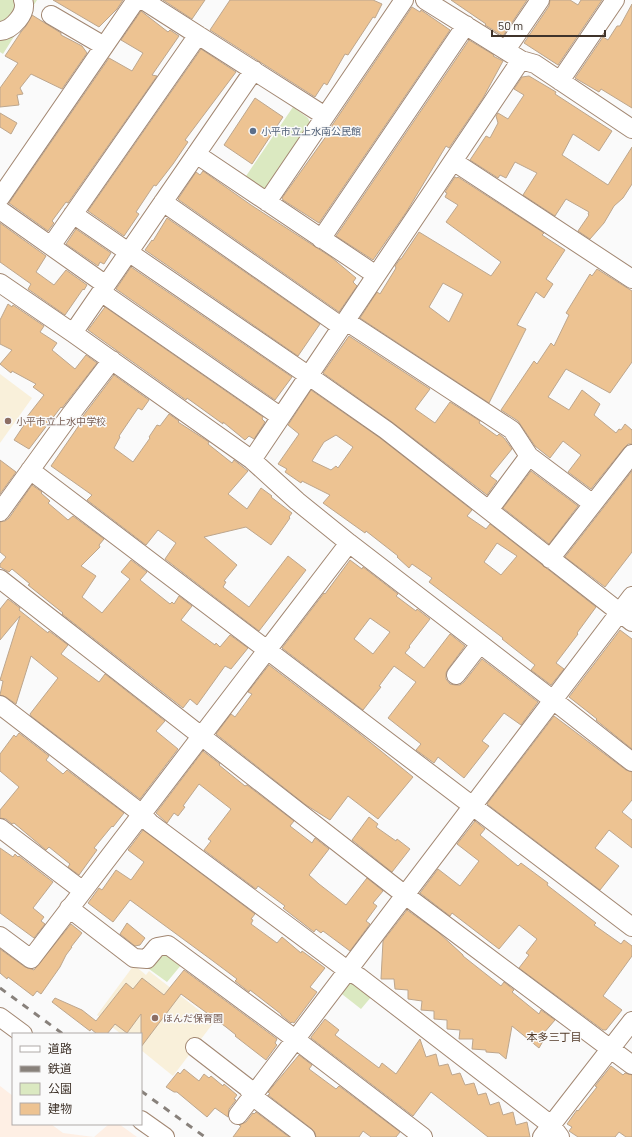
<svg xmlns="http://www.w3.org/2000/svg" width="632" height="1137" viewBox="0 0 632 1137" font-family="Barlow,'Noto Sans JP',sans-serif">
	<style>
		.built { fill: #feefe4 }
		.education { fill: #f9f0da }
		.green { fill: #dbe9c1 }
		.building { fill: #edc392; stroke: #bda68d; fill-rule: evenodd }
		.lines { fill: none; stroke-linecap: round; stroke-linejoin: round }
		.minor-casing { stroke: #a28772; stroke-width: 20 }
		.minor { stroke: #fff; stroke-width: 18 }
		.rail { stroke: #88817b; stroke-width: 3; stroke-dasharray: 7 7; stroke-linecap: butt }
		.service-dot { fill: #5c6f8a; stroke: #fafafa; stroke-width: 1.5 }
		.education-dot { fill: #8d6e63; stroke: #fafafa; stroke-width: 1.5 }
		.labels { text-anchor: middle; stroke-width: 3; stroke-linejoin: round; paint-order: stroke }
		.service-label { font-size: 10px; fill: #4e5e75; stroke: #fafafa; text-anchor: start }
		.education-label { font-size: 10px; fill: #785e54; stroke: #fafafa; text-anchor: start }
		.neighbourhood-label { font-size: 11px; fill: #513927; stroke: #fafafa }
	</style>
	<rect width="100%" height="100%" fill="#fafafa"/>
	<path class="built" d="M0 1086 13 1096V1124H51L63 1133 94 1137 109 1124H119L137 1137H0Z"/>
	<path class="education" d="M0 374 32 398 0 443Z
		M134 965 146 975 149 971 214 1022 173 1076 141 1050V1034H121L97 1015Z"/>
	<path class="green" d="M0 0H37L3 54 0 52Z
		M293 107 308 118 311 125 267 190H259L244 179Z
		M168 954 182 964 167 982 149 969 159 955Z
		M345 982 355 983 372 996 361 1009 338 991Z"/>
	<path class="building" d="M53 0H123L117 9 99 27Z
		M163 0H205L192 19Z
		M230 0H373L382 4 375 18 373 17 348 55 345 54 327 85 324 83 315 97 210 30Z
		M451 0H527L503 36 485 25 486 24Z
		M550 0H570L578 5 581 0H602L558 65 524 43 549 6Z
		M632 4V108L601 89 599 92 575 78 603 37 608 40 617 26H620Z
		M412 7 420 12 421 10 450 30 319 223 283 200 282 198 332 128 331 127Z
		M141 11 168 32 170 30 179 36 152 75 157 76 68 203 66 202 52 221 54 223 48 231 9 203 109 58 132 71 143 53 121 40Z
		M32 15 61 33V35L82 46 87 53 62 89 31 74 20 88 23 94 17 95 19 105 0 107V88L18 63 5 56 21 32 26 26Z
		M469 40 494 55 493 56 503 61 483 98 449 148 446 146 407 211 373 260 336 236Z
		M201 49 236 72 185 140 188 142 173 164 156 186 154 185 136 212 139 214 124 236 88 211Z
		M529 76 556 92 555 94 612 131 599 151 573 134 562 155 608 185 632 147V184L623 198 614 206 604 223 590 239 578 231 589 215 588 214 589 212 566 199 555 216 523 195 537 173 515 162 506 178 500 175 498 178 470 160 486 136 490 138 498 123 496 116 498 113 508 119 524 95 514 89 522 77Z
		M255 98 283 117 252 164 224 145Z
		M0 113 17 123 11 134 0 127Z
		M203 171 251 205 331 257 356 278 353 282 357 286 339 312 179 200 178 199 196 172 200 175Z
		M455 177 457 178 458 177 544 233 542 235 565 250 546 279 553 284 544 298 536 292 517 325 526 329 489 403 360 318 377 292 380 294 396 268 395 266 400 259H401L419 232 491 276 501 262 446 222 458 205 445 197 447 193 445 192ZM443 283 463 294 449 322 429 307Z
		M167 218 320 324 298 356 145 250 152 240 153 241Z
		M0 223 46 256 36 272 54 285 66 270 87 285 84 290 83 289 65 315 28 289 31 284 0 262Z
		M76 229 111 253 104 264 100 262 98 266 66 244Z
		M131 267 292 377 275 400 116 289Z
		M597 269 632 291V362L610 393 566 369 548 397 569 410 582 390 600 404 594 415 616 433 619 429 621 430 625 424 632 430V444H628L624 448 591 489 568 472 581 455 563 441 550 458 535 446 518 421 501 410 534 361 537 364 551 343 554 346 569 315 566 313 590 274 592 276Z
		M8 304 12 307 13 305 44 326 40 332 57 343 52 350 75 369 86 355 97 363 62 408 61 407 29 449 14 440 28 419 26 418 44 395 33 387 36 384 12 371 11 373 0 364 12 350 0 344V320Z
		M105 307 263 417 262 419 265 422 254 439 249 436 245 440 223 422V424L187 398 186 400 88 330Z
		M349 336 430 389 415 409 435 423 450 402 480 421 479 423 497 436 499 434 504 438 512 449 490 476 497 481 487 495 392 422 323 373Z
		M114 375 149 400 142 410 138 408 119 436 120 437 114 448 133 462 150 438 149 437 157 425 160 426 169 414 179 421 178 422 209 442 208 444 232 463 234 460 248 471 228 494 247 509 261 488 272 496 271 497 292 513 289 517 290 518 271 545 246 527 204 537 237 565 224 581 226 582 223 587 249 607 288 556 306 570 259 631 165 559 176 543 158 530 146 545 87 500 92 495 51 466 82 421 80 420Z
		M311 390 380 438 472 510 467 516 486 529 490 524 596 607 577 633 578 634 556 663 564 669 551 685 531 670 535 665 502 639 503 638 429 582 432 578 412 564 409 568 397 557 398 556 366 531 365 533 323 503 330 495 302 481 301 483 285 472 287 469 278 464 299 434 288 425ZM336 435 353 447 338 468 336 466 331 470 312 461 324 442ZM497 543 517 556 501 575 484 562Z
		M0 460 16 472 0 494Z
		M531 471 578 506 549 544 503 508Z
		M632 471V552L605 587 565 557Z
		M32 485 42 492 41 493 50 501 48 503 68 520 73 516 104 539 99 545 100 547 81 566 96 576 82 597 102 613 130 579 121 572 131 560 147 572 140 580 170 604 172 602 174 604 179 596 192 606 181 620 215 645 216 643 220 647 230 635 248 648 231 669 225 666 197 705 190 699 183 708 62 614 63 613 28 585 30 584 12 569 9 572 0 567V564L6 557 0 552V522L5 521 9 518Z
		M350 560 362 569 363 567 398 594 396 596 416 611 417 609 430 619 409 646 410 647 405 653 424 668 450 634 465 646 448 669 446 673V679L450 684 455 685H460L464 682 482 659 538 702 521 725 504 713 482 741 489 746 464 778 438 757 434 763 416 750 421 744 388 718 416 682 394 666 379 686 381 687 363 710 282 648 324 593 325 594ZM370 618 390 632 373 654 354 639Z
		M8 599 20 608 19 610 48 633 49 631 68 645 61 654 99 682 105 674 165 721 156 731 178 749 140 799 31 716 30 714 58 678 31 656 16 704 6 697 0 695 3 681 0 680 20 616 0 640V609Z
		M620 630 632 639V749L596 720 597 719 569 697Z
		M269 665 360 734 413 777 378 819 348 796 330 820 306 805 216 734 231 714 235 717 252 694 248 692Z
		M554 716 626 770 632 772V800L622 812 632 820V848L609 830 595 848 619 866 600 890 487 804Z
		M19 733 49 756 46 760 63 774 67 770 124 813 113 827 112 826 94 848 97 850 79 875 68 867 70 864 49 847 46 850 14 823 12 824 6 819 0 818V810L19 787 0 771V754L14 735 16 737Z
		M203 751 220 764 219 765 245 786 247 785 294 821 290 826 312 843 315 838 329 849 309 875 319 884 346 905 367 878 383 891 373 903 377 906 366 921 370 924 350 951 323 931 321 933 316 929 314 932 283 908 285 906 258 886 256 889 204 850 211 841 208 839 231 809 199 784 183 806 185 807 178 816 174 813 167 823 156 813Z
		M369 817 378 824 376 827 396 841 397 839 410 849 392 872 352 840Z
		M475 821 485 829 480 835 518 866 521 863 548 883 547 885 596 923 594 925 621 944 624 940 632 946V956L603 996 622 1010 606 1030H603L519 968 529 955 526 953 537 939 519 925 499 949 452 913 450 916 420 893 438 869 460 886 479 861 457 844Z
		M143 830 255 914 251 919 253 920 251 924 277 943 282 937 301 953 302 951 325 968 310 987 317 992 294 1023 292 1022 291 1023 281 1015V1014L250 990 249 992 235 981 237 979 213 961 130 900 113 922 88 903 99 888 102 890 116 870 131 880 144 862 128 850Z
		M0 848 13 857 15 854 18 857 19 856 53 882 33 908 44 917 41 921 45 924 34 938 0 913Z
		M407 910 438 932 463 955V956L501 986 504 982 514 990 512 992 539 1014 541 1010 555 1020 543 1034 546 1036 539 1048 512 1026 506 1059 499 1053 486 1052V1050L472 1049 473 1039H459L460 1030 447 1029V1020L434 1019V1011L421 1010 422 1001 408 999V990L395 989 394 979H381L383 941Z
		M127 923 145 938 140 945 135 946 120 934Z
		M71 924 82 933 71 947H72L66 955 60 967 41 994 37 991 33 996 8 977 7 979 0 973V949L25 967 34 970Z
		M184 970 277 1039 275 1043 277 1045 266 1060 235 1036 236 1035 226 1027 181 994 141 1047V1014L127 1033 115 1024 107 1034H97L91 1029 90 1031 52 1002 55 998 82 1010 96 1021 126 983 133 989 142 978 164 995Z
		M325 1019 339 1030 335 1035 379 1068 382 1063 396 1074 420 1039 426 1057 436 1054 439 1066 448 1064 452 1075 460 1073 465 1085 474 1083 478 1095 486 1093 490 1105 499 1102 503 1115 513 1112 516 1125 527 1122 530 1137H488L431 1092 413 1116 311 1038V1037Z
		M299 1055 312 1065 309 1069 336 1089 339 1086 400 1132 396 1137H371L363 1131 359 1137H316L315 1133 312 1129 268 1095 270 1094 268 1092Z
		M611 1066 623 1075 625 1073 632 1075V1137H626L619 1132 615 1137H578L569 1131 572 1127 567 1124 577 1110 578 1111 597 1087 595 1086Z
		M184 1069 199 1081 204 1074 209 1078 211 1076 223 1086 224 1084 237 1095 234 1099 236 1100 229 1109 228 1117 215 1108 207 1117 177 1092H174L166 1087 178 1072 180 1074Z
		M256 1112 289 1137H233L241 1126 239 1125 246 1122 253 1113 254 1114Z"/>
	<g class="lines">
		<g class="minor-casing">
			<path id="minor" d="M143 0 325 116
				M425 0 521 60 535 64 632 129
				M51 15 104 46
				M0 31C12 30 28 13 23 0
				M506 50 540 0
				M560 81 615 0
				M196 154 376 275
				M453 161 632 279
				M0 198 136 0
				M163 202 342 327
				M267 202 404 0
				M0 210 106 285
				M73 214 309 376 386 430 632 622
				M321 239 466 25
				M51 246 198 35
				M0 283 73 333 252 460 297 501 349 543 553 700 632 762
				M101 292 281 417
				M346 321 512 430 529 456 593 504
				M73 333 254 70
				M252 460 521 60
				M30 470 632 927
				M489 510 529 456
				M0 512 70 415 112 360
				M550 559 632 454
				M0 579 405 895 632 1065
				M456 675 480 644
				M0 705 142 814 150 823 347 970 359 977 551 1125 560 1137
				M0 828 83 891
				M69 908 134 958 147 959 157 947 168 945 295 1039 423 1137
				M0 936 31 959 349 543
				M0 1017 23 1034
				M195 1047 248 1088 252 1096 306 1137
				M238 1115 632 596
				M141 1120 165 1137
				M542 1137 632 1021"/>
		</g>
		<use href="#minor" class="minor"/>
		<path class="rail" d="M0 988 63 1034
			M141 1091 205 1137"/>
	</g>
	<circle class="service-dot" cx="253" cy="131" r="4"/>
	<g class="education-dot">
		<circle cx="8" cy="421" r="4"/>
		<circle cx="155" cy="1018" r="4"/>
	</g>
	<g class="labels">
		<g class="service-label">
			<text x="261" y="135">小平市立上水南公民館</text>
		</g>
		<g class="education-label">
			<text x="16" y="425">小平市立上水中学校</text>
			<text x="163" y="1022">ほんだ保育園</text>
		</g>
		<g class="neighbourhood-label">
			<text x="554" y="1041">本多三丁目</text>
		</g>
	</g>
	<rect x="12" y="1033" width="130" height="92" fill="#fafafa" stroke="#afaaa7"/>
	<rect x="20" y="1046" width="20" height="6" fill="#ffffff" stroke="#afaaa7"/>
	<text x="48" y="1053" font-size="12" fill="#3f332a">道路</text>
	<rect x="20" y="1066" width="20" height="6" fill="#88817b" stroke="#afaaa7"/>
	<text x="48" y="1073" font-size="12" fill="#3f332a">鉄道</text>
	<rect x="20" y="1083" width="20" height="12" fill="#dbe9c1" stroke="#afaaa7"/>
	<text x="48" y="1093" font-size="12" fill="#3f332a">公園</text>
	<rect x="20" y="1103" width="20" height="12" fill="#edc392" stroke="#afaaa7"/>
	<text x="48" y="1113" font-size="12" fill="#3f332a">建物</text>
	<path d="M492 30v6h113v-6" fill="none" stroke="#3f332a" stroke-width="2"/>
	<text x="498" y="30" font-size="12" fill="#3f332a" stroke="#fafafa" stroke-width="3" paint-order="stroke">50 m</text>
</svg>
